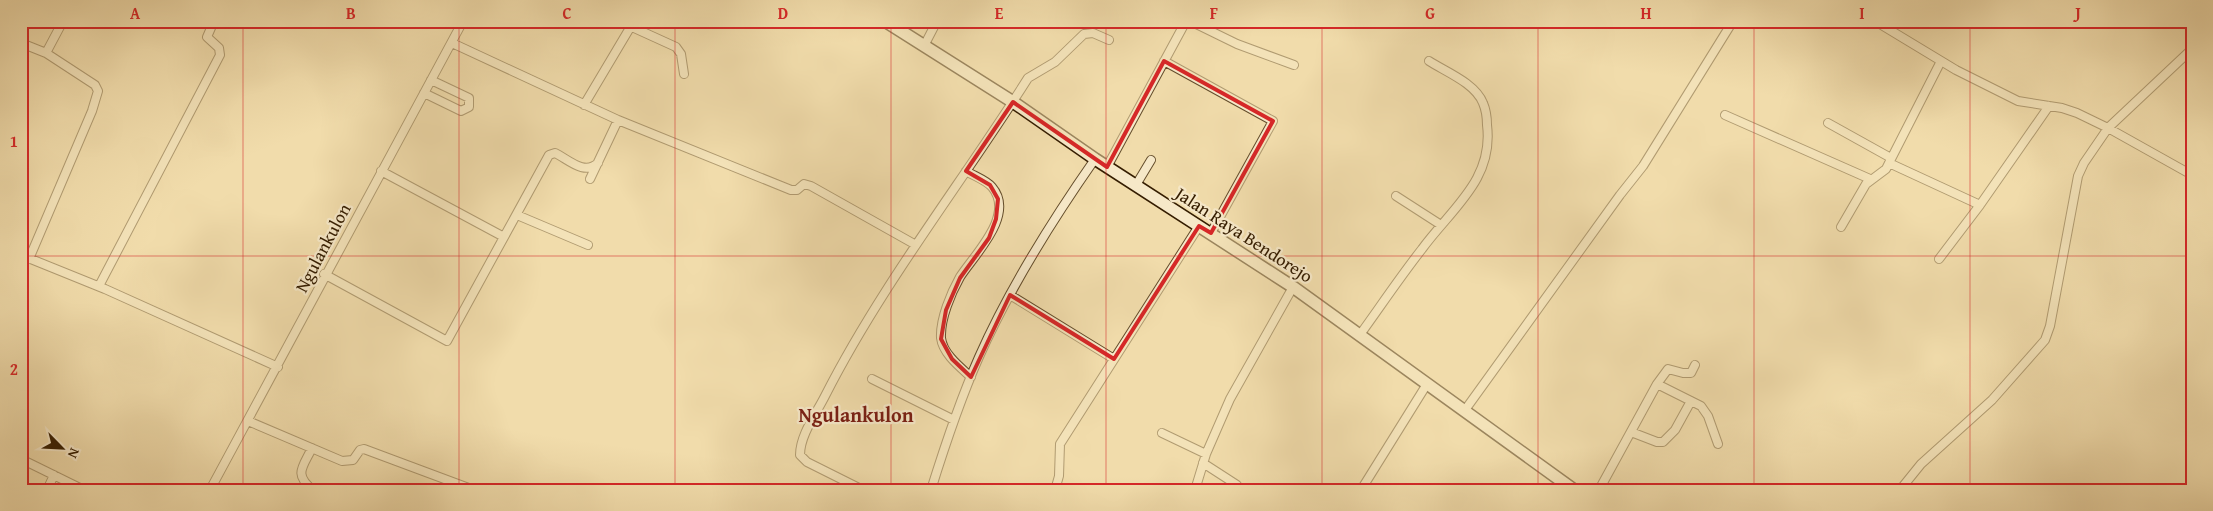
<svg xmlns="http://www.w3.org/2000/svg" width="2213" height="511" viewBox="0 0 2213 511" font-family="'Gentium Book Plus',serif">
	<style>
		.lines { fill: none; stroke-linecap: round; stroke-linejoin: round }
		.street-casing { stroke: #644d2b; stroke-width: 10 }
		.secondary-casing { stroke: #351d00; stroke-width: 14 }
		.street { stroke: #f6e8c8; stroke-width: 8 }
		.secondary { stroke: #f6e8c8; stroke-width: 11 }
		.marked { fill: none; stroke: #d62828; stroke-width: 4; stroke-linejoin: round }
		.grid { fill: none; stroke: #d62828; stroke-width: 1; stroke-opacity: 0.55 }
		.labels { text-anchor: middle; stroke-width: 4.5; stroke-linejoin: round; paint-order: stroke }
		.street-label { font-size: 18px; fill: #351d00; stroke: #f6e8c8 }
		.quarter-label { font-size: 20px; font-weight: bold; fill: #7a1f14; stroke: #f6e8c8 }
		.neatline { fill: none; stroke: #d62828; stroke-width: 2 }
		.grid-label { font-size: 16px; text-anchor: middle; font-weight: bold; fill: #d62828 }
	</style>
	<rect width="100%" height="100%" fill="#f1dcab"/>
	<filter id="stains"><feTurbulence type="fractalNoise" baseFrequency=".004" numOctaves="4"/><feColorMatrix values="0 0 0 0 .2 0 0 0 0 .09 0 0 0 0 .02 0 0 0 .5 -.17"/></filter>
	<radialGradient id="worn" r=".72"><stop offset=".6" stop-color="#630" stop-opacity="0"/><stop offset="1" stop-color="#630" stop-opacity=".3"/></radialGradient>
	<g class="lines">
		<g class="street-casing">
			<path id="street" d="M1190 21 1237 44 1294 65
				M1875 21 1956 70 2018 101 2062 108 2077 113 2108 128 2192 49
				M632 27 676 47 681 54 684 74
				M21 43 46 53 63 21
				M452 43 618 120 791 190H797L804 184 811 186 916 245
				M924 46 937 21
				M1164 61 1273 121 1211 233
				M424 93 461 111 469 107V98L431 80
				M584 105 634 21
				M1725 115 1870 179
				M1828 123 1891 158
				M1889 163 1980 205
				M1107 167 1186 21
				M381 171 504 237 549 155 555 153C568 159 584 176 598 163
				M966 171C974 176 986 180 992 187 1016 215 974 255 960 277 951 293 940 319 941 338 943 354 960 367 971 377
				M590 179 618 120
				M1136 185 1151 160
				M1396 196 1441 225
				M517 215 588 245
				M1841 227 1866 184 1886 169 1889 163 1941 61
				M21 255 105 289 278 367
				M29 259 92 111 98 91 95 85 46 53
				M1939 259 1980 205 2049 106
				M324 274 447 341 504 237
				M99 286 220 55 219 48 207 37 214 21
				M1010 295 1114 359
				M1359 336C1380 307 1400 277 1422 249 1451 209 1494 180 1487 125 1487 118 1486 110 1483 103 1475 83 1446 72 1429 61
				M872 379 954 420
				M1657 384 1701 406 1708 416 1718 444
				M1465 410 1620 195 1643 166 1733 21
				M248 421 342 461 353 460 360 450 364 449 474 490
				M1631 432 1657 442H1663L1675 430 1691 401
				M1162 433 1206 454
				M312 448C303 467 293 474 313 490
				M21 459 84 490
				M1203 463 1237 485 1238 490
				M47 490 54 475
				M210 490 463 21
				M863 490 807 462 800 455C800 435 816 414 825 396 882 284 961 184 1028 78L1055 62 1084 34 1093 33 1109 40
				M931 490C945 445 960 400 979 357 1010 287 1051 222 1095 159
				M1055 490 1059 476 1060 444 1199 226
				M1195 490 1206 454 1230 399 1293 287
				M1361 490 1427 384
				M1599 490 1657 384 1668 369 1683 373H1691L1695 365
				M1900 490 1921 464 1992 400 2045 340 2050 326 2078 176 2084 163 2108 128 2192 175"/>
		</g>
		<g class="secondary-casing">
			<path id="secondary" d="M885 21 1013 102 1095 159 1293 287 1574 490"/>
		</g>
		<use href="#street" class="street"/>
		<use href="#secondary" class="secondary"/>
	</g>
	<path d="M0 0H2213V511H0ZM1164 61 1273 121 1211 233 1199 226 1114 359 1010 295 971 377 952 359 941 339 946 310 960 278 989 238 996 219 998 199 990 185 966 171 1013 102 1107 167Z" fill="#f1dcab" fill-opacity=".55" fill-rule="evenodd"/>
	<path class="marked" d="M1164 61 1273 121 1211 233 1199 226 1114 359 1010 295 971 377 952 359 941 339 946 310 960 278 989 238 996 219 998 199 990 185 966 171 1013 102 1107 167Z"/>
	<path class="grid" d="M243 21V490M459 21V490M675 21V490M891 21V490M1106 21V490M1322 21V490M1538 21V490M1754 21V490M1970 21V490M21 256H2192"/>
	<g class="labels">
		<g class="street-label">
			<text transform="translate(1244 235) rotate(33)" y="6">Jalan Raya Bendorejo</text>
			<text transform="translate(323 248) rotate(-62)" y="6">Ngulankulon</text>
		</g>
		<g class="quarter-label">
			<text x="856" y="422">Ngulankulon</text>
		</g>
	</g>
	<rect width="2213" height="511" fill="none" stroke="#f1dcab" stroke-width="55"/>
	<g transform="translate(62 448) rotate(114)" stroke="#f6e8c8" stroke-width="4" paint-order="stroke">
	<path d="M0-4L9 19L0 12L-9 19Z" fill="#351d00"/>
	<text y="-8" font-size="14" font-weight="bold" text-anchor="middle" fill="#351d00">N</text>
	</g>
	<rect x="28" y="28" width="2158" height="456" class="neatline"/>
	<g class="grid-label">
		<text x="135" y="19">A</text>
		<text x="351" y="19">B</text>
		<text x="567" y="19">C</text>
		<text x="783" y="19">D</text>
		<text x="999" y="19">E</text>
		<text x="1214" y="19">F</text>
		<text x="1430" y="19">G</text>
		<text x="1646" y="19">H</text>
		<text x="1862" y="19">I</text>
		<text x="2078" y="19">J</text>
		<text x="14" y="147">1</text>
		<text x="14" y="375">2</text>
	</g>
	<rect width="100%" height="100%" filter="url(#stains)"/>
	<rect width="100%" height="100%" fill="url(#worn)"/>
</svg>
